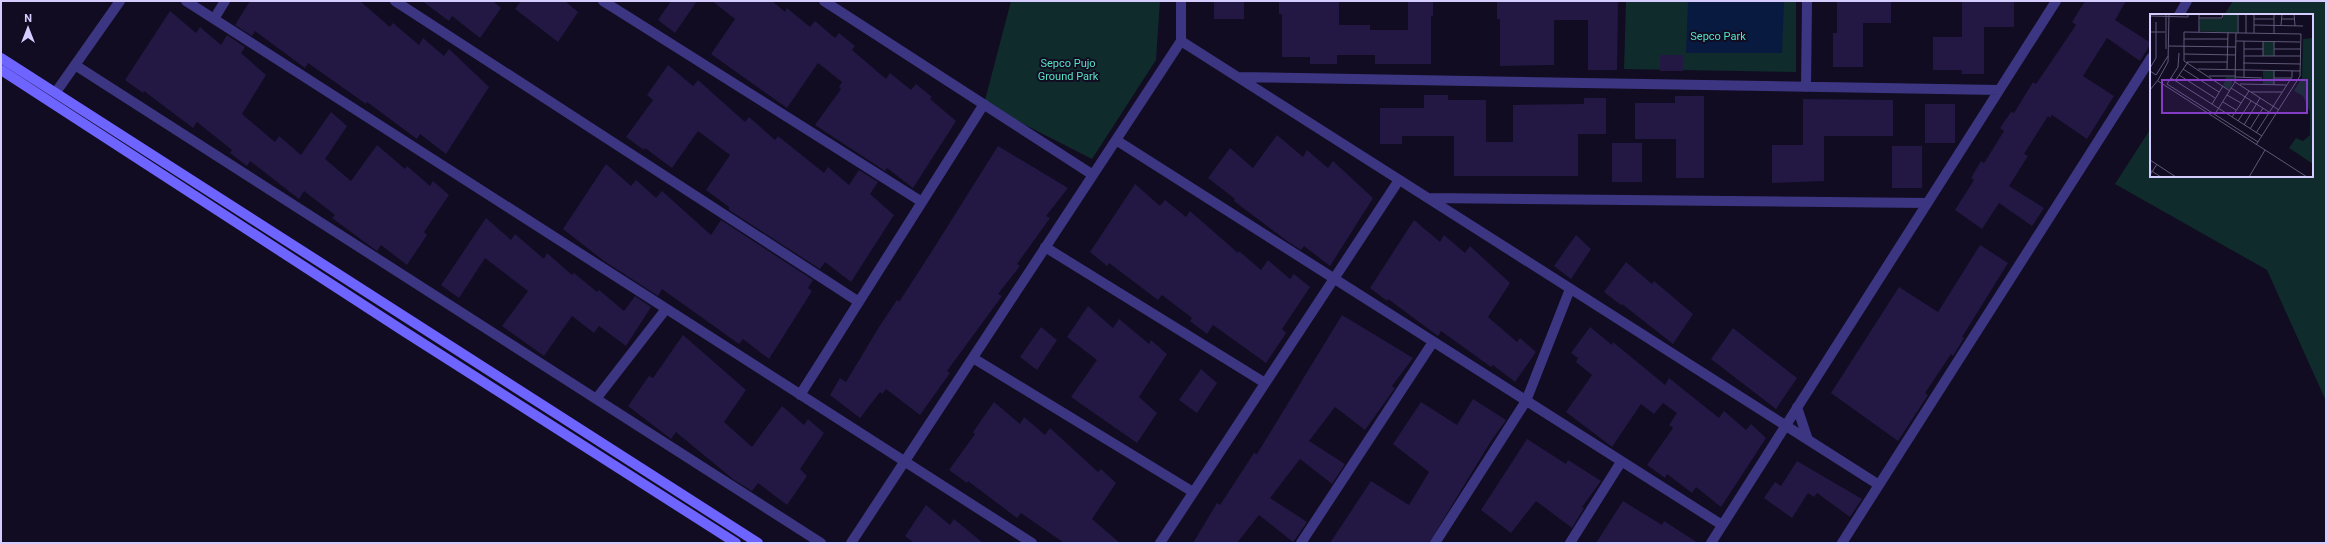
<svg xmlns="http://www.w3.org/2000/svg" width="2327" height="544" viewBox="0 0 2327 544" font-family="Roboto,sans-serif">
	<style>
		.green { fill: #0f2b2b }
		.water { fill: #081a3f }
		.building { fill: #221843 }
		.lines { fill: none; stroke-linecap: round; stroke-linejoin: round }
		.street { stroke: #3c3682; stroke-width: 10 }
		.secondary { stroke: #6e64ff; stroke-width: 10 }
		.labels { text-anchor: middle; stroke-width: 4; stroke-linejoin: round; paint-order: stroke }
		.park-label { font-size: 11px; fill: #55e2c5; stroke: #110c21 }
		.inset-road { fill: none; stroke: #5f597a; stroke-width: 1 }
		.view { fill: #843cc5; fill-opacity: 0.15; stroke: #843cc5; stroke-width: 2 }
		.inset-edge { fill: none; stroke: #d5cdff; stroke-width: 2 }
	</style>
	<rect width="100%" height="100%" fill="#110c21"/>
	<path class="green" d="M1011 1H1160L1156 60 1092 159 984 104Z
		M1626 1H1796V72L1624 69Z
		M2233 1H2326V401L2267 270 2115 184 2151 128V176H2312V15H2224Z"/>
	<path class="water" d="M1688 1H1784L1782 53H1686Z"/>
	<path class="building" d="M250 1H360L390 27 393 23 419 45 423 38 444 56 449 49 489 87 446 154 420 134 417 139 367 102 366 104 308 63 305 68 255 31 252 36 235 25Z
		M422 1H493L501 8 480 38 452 16 449 21Z
		M521 1H565L578 12 558 42 515 9Z
		M671 1H697L675 33 658 20Z
		M712 1H772L785 12 787 8 810 27 815 21 835 38 839 33 855 46 852 50 886 79 890 73 911 90 916 84 932 97 930 99 956 121 913 188 887 168 885 171 815 125 841 89 839 87 842 82 818 63 787 108 711 54 735 19Z
		M1214 1H1244V19H1214Z
		M1279 1H1339V25H1370V30H1408V1H1433V16H1431V64H1375V55H1337V64H1310V57H1282V14H1279Z
		M1497 1H1618L1617 70H1588V20H1554V65L1500 66V19H1497Z
		M1837 1H1891V23H1863V67H1833V33H1837Z
		M1962 1H2014V27H1984V74H1962V70H1933V37H1962Z
		M2085 1H2126L2115 20 2151 43 2140 61 2107 38 2083 76 2114 96 2087 139 2052 115 2050 118 2048 116 2024 154 2028 156 2009 186 2044 208 2032 226 1999 203 1982 229 1955 210 1974 180 1971 178 1981 161 1984 163 2004 131 2000 128 2011 112 2014 113 2033 82 2036 84 2076 25 2072 22Z
		M170 11 196 33 200 27 221 45 227 35 245 47 241 53 266 75 242 114 275 142 279 136 301 155 331 112 347 126 325 159 351 181 377 145 405 169 407 166 430 186 433 181 449 195 424 232 427 235 407 265 381 245 377 251 370 246 332 218 335 215 304 191 299 199 250 161 247 166 230 153 232 150 197 122 193 128 144 91 143 93 125 80Z
		M1660 55H1683V71H1660Z
		M668 65 693 86 698 80 745 122 749 117 775 140 778 136 824 173 828 167 849 185 859 170 878 182 870 194 894 215 851 282 825 262 820 269 729 210V207L706 190 730 155 698 131 672 168 645 148 644 150 626 137 653 100 647 95Z
		M1424 95H1448V100H1486V142H1513V105L1584 104V98H1606V134H1578V176H1454V136H1402V144H1380V108H1424Z
		M1675 96H1704V178H1676V139H1635V103H1675Z
		M1803 99 1893 100V136H1824V181L1772 183V145H1803Z
		M1925 104H1955V143H1925Z
		M1277 135 1303 157 1307 150 1328 168 1333 161 1373 198 1330 266 1304 246 1301 250 1287 241 1234 201 1235 199 1208 178 1230 148 1253 168Z
		M1612 143H1642V182H1612Z
		M998 146 1068 188 1046 216 1050 218 1017 264 1020 266 998 294 1002 296 947 371 950 373 920 415 886 389 882 394 880 392 860 418 830 395 840 378 846 382 879 327 897 300 899 302 932 251Z
		M1892 146H1922V188H1892Z
		M606 164 631 186 636 180 656 198 662 191 711 235 721 220 813 280 808 288 812 291 769 359 743 339 739 344 662 289 658 296 604 261 563 229Z
		M1135 184 1160 206 1165 200 1186 217 1190 211 1238 253 1239 251 1261 270 1268 260 1290 279 1294 274 1310 287 1282 329 1286 333 1266 363 1213 325 1207 334 1190 321 1192 318 1162 295 1158 300 1109 263 1107 266 1090 252Z
		M486 218 511 240 515 234 544 259 547 253 572 275 574 273 597 292 599 290 624 311 635 296 651 307 626 346 599 326 594 333 572 316 544 356 502 326 528 291 485 258 459 298 441 285Z
		M1414 220 1440 242 1444 235 1465 253 1470 246 1510 283 1488 317 1517 342 1520 338 1536 352 1515 382 1493 365 1491 367 1441 331 1438 336 1388 299 1387 301 1370 288Z
		M1576 235 1591 249 1571 279 1554 266Z
		M1980 245 2008 263 1962 337 1964 338 1953 356 1951 354 1925 393 1928 395 1898 441 1831 393 1899 287 1938 312Z
		M1626 262 1652 284 1654 281 1693 314 1673 344 1622 304 1621 305 1604 292Z
		M1088 306 1113 328 1119 319 1149 344 1151 340 1167 354 1139 397 1157 413 1137 443 1071 397 1097 360 1067 337Z
		M1342 315 1413 358 1392 386 1395 388 1365 430 1335 407 1309 441 1345 464 1332 484 1300 459 1270 498 1307 522 1296 538 1293 542 1259 515 1237 543H1193L1217 503 1220 505 1254 453 1257 454Z
		M1041 327 1057 340 1037 370 1020 357Z
		M1590 327 1612 345 1613 342 1665 385 1669 378 1719 418 1724 411 1746 430 1751 424 1766 438 1721 507 1696 487 1692 493 1667 474 1665 478 1647 465 1673 428 1669 425 1677 413 1663 403 1654 414 1641 404 1612 447 1566 412 1592 375 1576 362 1578 358 1571 353Z
		M1733 328 1797 378 1776 409 1711 359Z
		M683 335 746 390 724 422 752 447 782 406 804 425 808 419 824 433 800 469 807 476 787 505 758 483 752 491 734 480 676 432 671 439 628 406 649 376 653 378Z
		M1201 369 1217 383 1197 413 1179 400Z
		M1473 399 1506 420 1491 441 1429 543H1330L1371 481 1409 505 1429 472 1393 444 1421 402 1457 425Z
		M994 402 1020 424 1024 417 1045 435 1050 428 1098 472 1101 469 1116 483 1092 519 1120 543H1064L1021 513 1017 518 968 481 967 483 949 470 975 434 973 432Z
		M1527 439 1566 464 1568 460 1601 481 1582 507 1584 508 1572 528 1536 501 1511 533 1481 510Z
		M1797 461 1862 499 1850 517 1817 493 1814 497 1808 493 1792 518 1764 498 1775 482 1781 486Z
		M1623 501 1662 525 1664 521 1698 543H1596Z
		M926 505 950 525 954 519 983 543H914L905 536Z"/>
	<g class="lines">
		<path class="street" d="M186 1 1032 543
			M395 1 859 302
			M603 1 922 202
			M824 1 1093 175
			M2179 15 2187 1
			M214 19 225 1
			M1181 41 1879 485
			M75 65 821 543
			M1238 77 1999 90
			M1806 87 1807 1
			M56 92 120 1
			M1116 140 1722 525
			M1428 198 1927 203
			M1045 247 1265 383
			M973 358 1193 492
			M800 395 984 104
			M596 399 666 309
			M1797 407 1808 440
			M851 543 1181 41V1
			M1160 543 1399 180
			M1301 543 1433 342
			M1435 543 1526 401 1570 289
			M1570 543 1621 462
			M1711 543 2056 1
			M1842 543 2151 58"/>
		<path class="secondary" d="M1 58 758 543
			M1 70 405 332 736 543"/>
	</g>
	<g class="labels">
		<g class="park-label">
			<text x="1718" y="40">Sepco Park</text>
			<text x="1068" y="67">Sepco Pujo<tspan x="1068" dy="13">Ground Park</tspan></text>
		</g>
	</g>
	<g transform="translate(2150 14)">
		<rect width="163" height="163" fill="#110c21"/>
		<path d="M73 0H87V19L49 17 50 5H73ZM163 24V150L139 134 146 124 153 127 160 121V98L153 82 144 77 152 64 153 25ZM113 28H124L123 42H113ZM113 57H124V70H113ZM76 63H84L80 76 73 72Z" fill="#0f2b2b"/>
		<path class="inset-road" d="M124 0V19M144 0 145 12M0 2 38 3V0M49 4H72L73 0M104 5H124M131 5H145M104 11 153 12M131 12 132 0M0 18H15M49 18V0M88 19V0M96 19V0M104 19V0M34 25H78M86 27 150 28M94 27V63M113 27V42M19 32 86 33M16 35V0M94 35H113M124 35H151M34 40 86 41M94 42H151M124 42V27M37 48H77M93 49 151 50M0 54 6 44V8M33 55 69 78M48 55 150 57M77 55 78 18M0 57 6 61 18 42M29 61 65 84M59 62H85M85 63 112 64M21 64 112 122M124 64H141M8 66 18 48 19 0M8 67 157 163M25 67 38 48M85 68 129 96M17 70 108 128M17 70 28 53 29 39M90 70 136 71M124 71V56M81 74 119 98M0 76 8 66M80 77 34 47V18L151 20 150 62 106 131M101 78H132M77 81 91 89M73 88 86 96M62 90 73 72M65 100 85 68 86 19M82 103 99 77M88 107 101 87M94 111 110 84M100 115 113 94M106 119 142 63V57M0 146 26 163M0 156 11 163M0 161 7 150M99 163 115 136"/>
		<path class="view" d="M12 66H157V99H12Z"/>
		<rect width="163" height="163" class="inset-edge"/>
	</g>
	<rect width="2327" height="544" fill="none" stroke="#d5cdff" stroke-width="4"/>
	<g transform="translate(28 28)" stroke="#110c21" stroke-width="3" paint-order="stroke">
	<path d="M0-3L7 15L0 10L-7 15Z" fill="#d5cdff"/>
	<text y="-6" font-size="11" font-weight="bold" text-anchor="middle" fill="#d5cdff">N</text>
	</g>
</svg>
